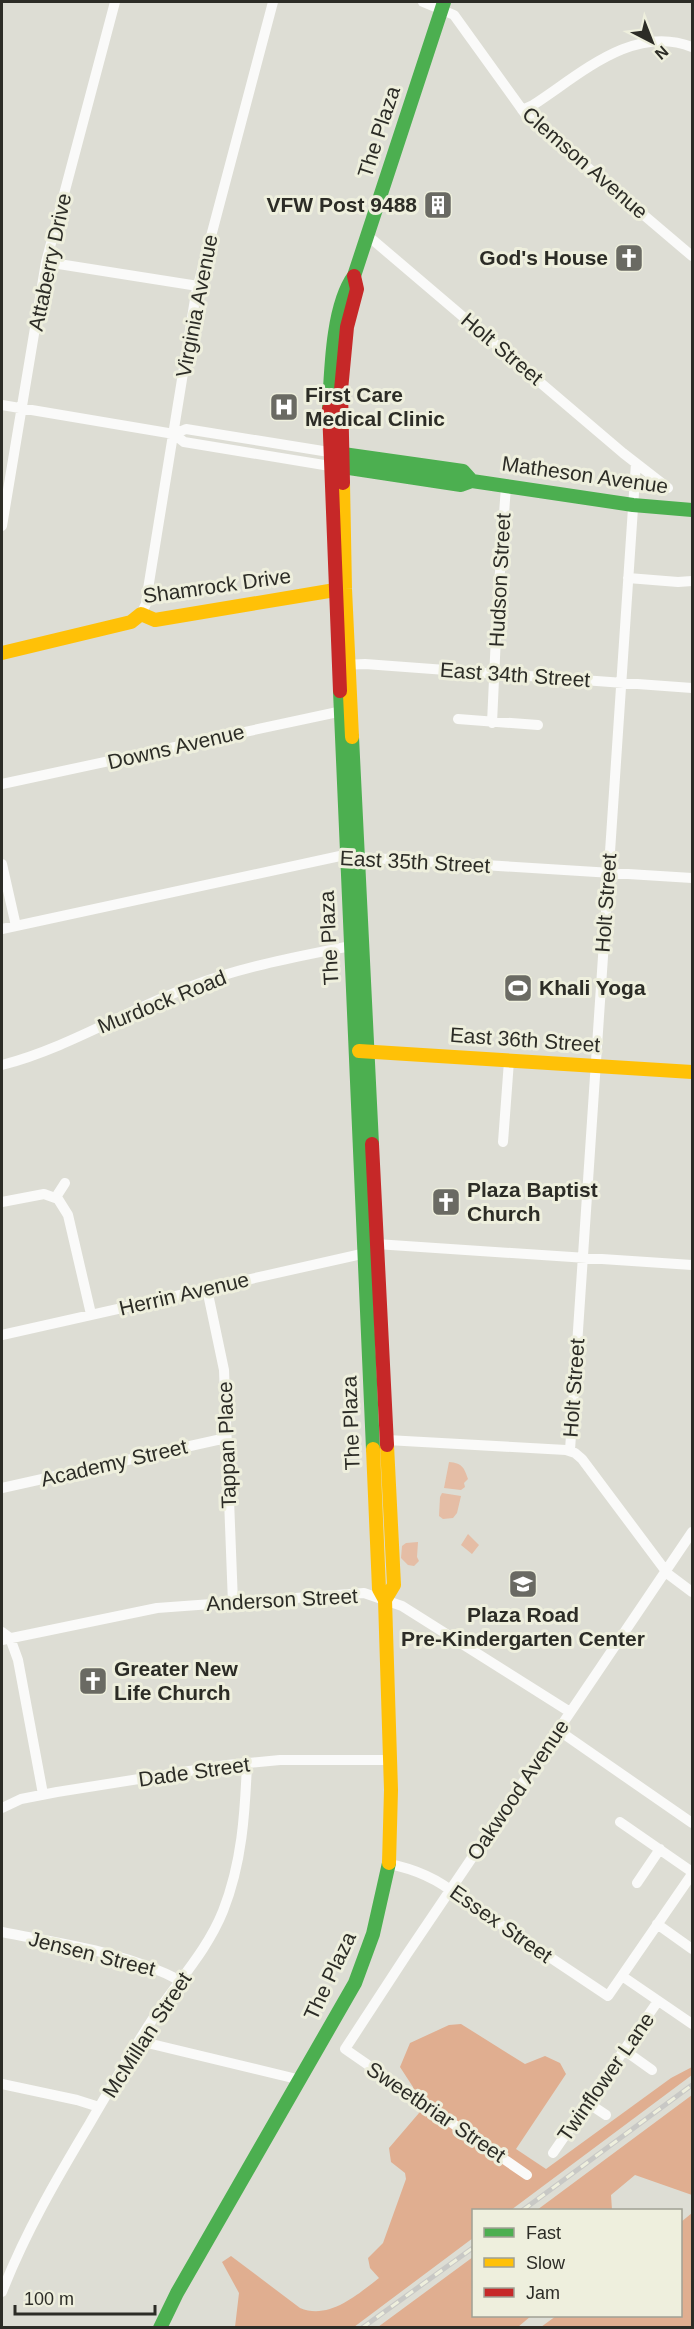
<svg xmlns="http://www.w3.org/2000/svg" width="694" height="2329" viewBox="0 0 694 2329" font-family="Arial,sans-serif">
	<style>
		.green { fill: #e5bda5 }
		.forest { fill: #e0ae90 }
		.lines { fill: none; stroke-linecap: round; stroke-linejoin: round }
		.street { stroke: #fafaf9; stroke-width: 10 }
		.fast { stroke: #4caf50; stroke-width: 14 }
		.slow { stroke: #ffc107; stroke-width: 14 }
		.jam { stroke: #c62828; stroke-width: 14 }
		.rail-casing { stroke: #c8c8c5; stroke-width: 5 }
		.rail { stroke: #eeefdd; stroke-width: 3; stroke-dasharray: 9; stroke-linecap: butt }
		.labels { text-anchor: middle; stroke-width: 6; stroke-linejoin: round; paint-order: stroke }
		.street-label { font-size: 21px; fill: #2c2c26; stroke: #eeefdd }
		.poi-label { font-size: 21px; font-weight: bold; fill: #2c2c26; stroke: #eeefdd; text-anchor: start }
	</style>
	<rect width="100%" height="100%" fill="#ddddd4"/>
	<path class="green" d="M449 1462C462 1463 464 1467 468 1479L464 1483 465 1487 461 1490 444 1488Z
		M442 1493 461 1496 457 1513 453 1518 443 1519 439 1516 440 1497Z
		M468 1534 479 1545 472 1554 461 1545Z
		M418 1542 417 1557 419 1561 414 1566 408 1565 401 1558 402 1546 406 1543Z"/>
	<path class="forest" d="M461 2024 525 2064 545 2056 560 2063 566 2074 516 2149 546 2169 671 2078 692 2067V2075L511 2210H474L473 2238 354 2327H235L239 2293 222 2262 231 2256 300 2308C329 2320 357 2295 379 2278L370 2268 368 2258 383 2243 406 2179 405 2173 391 2162 389 2148 419 2113 413 2087 400 2067 410 2043 449 2025Z
		M692 2095V2195L635 2175 611 2195 612 2210H537Z
		M692 2213V2327H541L556 2316H680L681 2222Z
		M473 2257 474 2316H531L518 2327H378Z"/>
	<g class="lines">
		<path class="street" d="M423 2 454 15 526 115 692 256
			M522 110 533 105C581 74 633 24 692 47
			M367 235 623 453 668 488
			M46 262 198 286
			M2 405 174 434 184 442 330 466
			M174 434 186 429 329 452
			M2 526 46 262 115 2
			M628 578 678 582 692 581
			M141 614 146 604 148 589 196 293 273 2
			M343 665 365 664 692 688
			M458 719 538 725
			M492 723 497 614 506 486
			M2 784 347 710
			M2 864 16 926
			M2 929 340 856 692 878
			M2 1065C68 1048 127 1010 192 986 244 966 301 956 356 945
			M503 1142 509 1061
			M56 1197 65 1183
			M2 1202 44 1194 58 1199 68 1215 91 1314
			M376 1244 692 1265
			M207 1289 224 1370 233 1603
			M2 1335 366 1253
			M387 1440 566 1450 575 1453 582 1459 668 1574 692 1592
			M570 1450 636 463
			M2 1488 226 1438
			M2 1632 10 1638 18 1660 43 1794
			M2 1640 157 1608 364 1593 402 1606 570 1712
			M558 1730 692 1823
			M2 1808 21 1799 57 1792 227 1765 280 1760H390
			M620 1822 692 1872
			M389 1864C415 1869 438 1879 458 1896L608 1996 692 1874
			M637 1883 660 1849
			M657 1924 692 1949
			M2 1932C62 1944 126 1952 181 1981
			M622 1976 692 2024
			M139 2041 301 2080
			M624 2050 652 2070
			M2 2084 77 2100 99 2107
			M588 2103 606 2115
			M553 2153 658 2001
			M527 2175 345 2049 407 1954 692 1532
			M2 2292C25 2233 57 2178 90 2123 111 2087 131 2052 154 2017 177 1982 207 1951 223 1911 242 1863 245 1814 247 1763"/>
		<path class="fast" d="M329 409C331 372 332 306 354 276L444 2
			M336 453 463 471 472 481
			M336 466 461 485 472 481 633 505 692 510
			M340 691 373 1449
			M352 737 372 1144
			M160 2328 177 2293 355 1983 373 1934 389 1863"/>
		<path class="slow" d="M343 483 345 589 352 737
			M2 653 131 622 141 614 155 620 335 590
			M359 1051 692 1072
			M373 1449 379 1589 385 1600 391 1790 389 1863
			M385 1600 394 1585 387 1445"/>
		<path class="jam" d="M329 409 340 691
			M343 483 341 390 347 327 357 289 354 276
			M372 1144 387 1445"/>
		<g class="rail-casing">
			<path id="rail" d="M523 2210 692 2085
				M362 2328 474 2247"/>
		</g>
		<use href="#rail" class="rail"/>
	</g>
	<defs>
		<g id="building-square" transform="scale(1.5)"><rect x="-9" y="-9" width="18" height="18" rx="4" fill="#6a6a63" stroke="#eeefdd"/><path d="M-4-6H4V6H1V3H-1V6H-4ZM-2.5-4.3h1.7v1.8h-1.7ZM.8-4.3h1.7v1.8H.8ZM-2.5-1h1.7V.8h-1.7ZM.8-1h1.7V.8H.8Z" fill="#fff"/></g>
		<g id="church-square" transform="scale(1.5)"><rect x="-9" y="-9" width="18" height="18" rx="4" fill="#6a6a63" stroke="#eeefdd"/><path d="M-1.2-6h2.4v3.5h3.3v2.4h-3.3V6h-2.4V-.1h-3.3v-2.4h3.3Z" fill="#fff"/></g>
		<g id="hospital-square" transform="scale(1.5)"><rect x="-9" y="-9" width="18" height="18" rx="4" fill="#6a6a63" stroke="#eeefdd"/><path d="M-5-5h3v3.5h4V-5h3V5h-3V1.5h-4V5h-3Z" fill="#fff"/></g>
		<g id="stadium-square" transform="scale(1.5)"><rect x="-9" y="-9" width="18" height="18" rx="4" fill="#6a6a63" stroke="#eeefdd"/><path d="M0-5a6.5 5 0 1 0 0 10a6.5 5 0 1 0 0-10ZM-3.5-1.8h7v3.6h-7Z" fill="#fff"/></g>
		<g id="school-square" transform="scale(1.5)"><rect x="-9" y="-9" width="18" height="18" rx="4" fill="#6a6a63" stroke="#eeefdd"/><path d="M0-5L7-2L0 1L-7-2ZM-4 1L0 2.5L4 1V4Q0 6-4 4Z" fill="#fff"/></g>
	</defs>
	<g fill-rule="evenodd">
		<use href="#building-square" x="438" y="205"/>
		<use href="#church-square" x="629" y="258"/>
		<use href="#hospital-square" x="284" y="407"/>
		<use href="#stadium-square" x="518" y="988"/>
		<use href="#church-square" x="446" y="1202"/>
		<use href="#school-square" x="523" y="1584"/>
		<use href="#church-square" x="93" y="1681"/>
	</g>
	<g class="labels">
		<g class="street-label">
			<text transform="translate(379 132) rotate(-72)" y="7">The Plaza</text>
			<text transform="translate(585 163) rotate(41)" y="7">Clemson Avenue</text>
			<text transform="translate(50 262) rotate(-78)" y="7">Attaberry Drive</text>
			<text transform="translate(197 306) rotate(-79)" y="7">Virginia Avenue</text>
			<text transform="translate(502 349) rotate(40)" y="7">Holt Street</text>
			<text transform="translate(585 475) rotate(8)" y="7">Matheson Avenue</text>
			<text transform="translate(500 580) rotate(-87)" y="7">Hudson Street</text>
			<text transform="translate(217 586) rotate(-8)" y="7">Shamrock Drive</text>
			<text transform="translate(515 675) rotate(4)" y="7">East 34th Street</text>
			<text transform="translate(176 747) rotate(-13)" y="7">Downs Avenue</text>
			<text transform="translate(415 862) rotate(3)" y="7">East 35th Street</text>
			<text transform="translate(606 903) rotate(-86)" y="7">Holt Street</text>
			<text transform="translate(329 938) rotate(-93)" y="7">The Plaza</text>
			<text transform="translate(162 1002) rotate(-22)" y="7">Murdock Road</text>
			<text transform="translate(525 1040) rotate(4)" y="7">East 36th Street</text>
			<text transform="translate(184 1294) rotate(-13)" y="7">Herrin Avenue</text>
			<text transform="translate(574 1388) rotate(-86)" y="7">Holt Street</text>
			<text transform="translate(351 1423) rotate(-92)" y="7">The Plaza</text>
			<text transform="translate(227 1445) rotate(-92)" y="7">Tappan Place</text>
			<text transform="translate(114 1463) rotate(-13)" y="7">Academy Street</text>
			<text transform="translate(282 1600) rotate(-3)" y="7">Anderson Street</text>
			<text transform="translate(194 1772) rotate(-8)" y="7">Dade Street</text>
			<text transform="translate(518 1790) rotate(-56)" y="7">Oakwood Avenue</text>
			<text transform="translate(501 1924) rotate(35)" y="7">Essex Street</text>
			<text transform="translate(92 1954) rotate(14)" y="7">Jensen Street</text>
			<text transform="translate(330 1976) rotate(-65)" y="7">The Plaza</text>
			<text transform="translate(147 2035) rotate(-57)" y="7">McMillan Street</text>
			<text transform="translate(606 2077) rotate(-55)" y="7">Twinflower Lane</text>
			<text transform="translate(436 2112) rotate(34)" y="7">Sweetbriar Street</text>
		</g>
		<g class="poi-label">
			<text x="417" y="212" text-anchor="end">VFW Post 9488</text>
			<text x="608" y="265" text-anchor="end">God's House</text>
			<text x="305" y="402">First Care<tspan x="305" dy="24">Medical Clinic</tspan></text>
			<text x="539" y="995">Khali Yoga</text>
			<text x="467" y="1197">Plaza Baptist<tspan x="467" dy="24">Church</tspan></text>
			<text x="523" y="1622" text-anchor="middle">Plaza Road<tspan x="523" dy="24">Pre-Kindergarten Center</tspan></text>
			<text x="114" y="1676">Greater New<tspan x="114" dy="24">Life Church</tspan></text>
		</g>
	</g>
	<rect width="694" height="2329" fill="none" stroke="#2c2c26" stroke-width="6"/>
	<rect x="472" y="2209" width="210" height="108" fill="#eeefdd" stroke="#a0a194" stroke-width="1.5"/>
	<rect x="484" y="2228" width="30" height="9" fill="#4caf50" stroke="#a0a194" stroke-width="1.5"/>
	<text x="526" y="2239" font-size="18" fill="#2c2c26">Fast</text>
	<rect x="484" y="2258" width="30" height="9" fill="#ffc107" stroke="#a0a194" stroke-width="1.5"/>
	<text x="526" y="2269" font-size="18" fill="#2c2c26">Slow</text>
	<rect x="484" y="2288" width="30" height="9" fill="#c62828" stroke="#a0a194" stroke-width="1.5"/>
	<text x="526" y="2299" font-size="18" fill="#2c2c26">Jam</text>
	<g transform="translate(652 42) rotate(138)" stroke="#eeefdd" stroke-width="4.5" paint-order="stroke">
	<path d="M0-4.5L10 22L0 15L-10 22Z" fill="#2c2c26"/>
	<text y="-9" font-size="16" font-weight="bold" text-anchor="middle" fill="#2c2c26">N</text>
	</g>
	<path d="M15 2305v9h140v-9" fill="none" stroke="#2c2c26" stroke-width="3"/>
	<text x="24" y="2305" font-size="18" fill="#2c2c26" stroke="#eeefdd" stroke-width="4.5" paint-order="stroke">100 m</text>
</svg>
